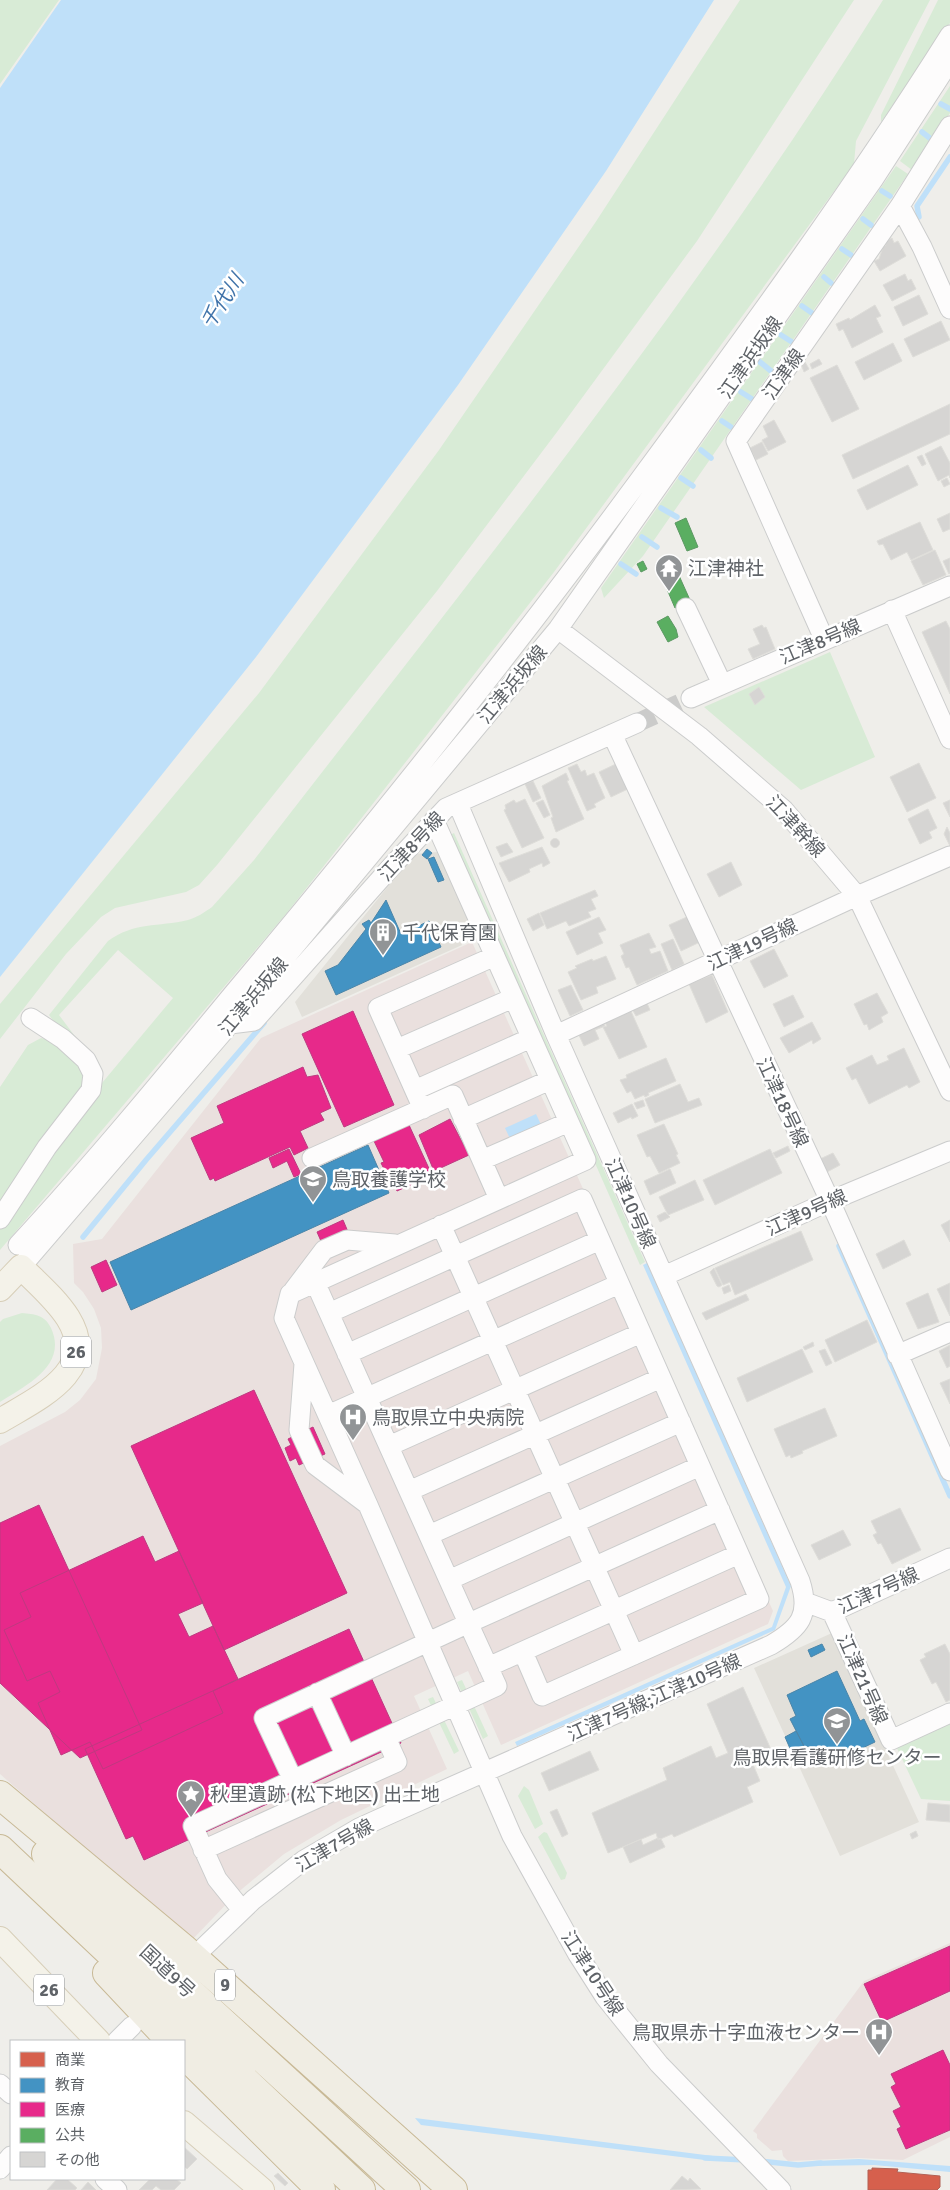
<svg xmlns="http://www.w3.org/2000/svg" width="950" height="2190" viewBox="0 0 950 2190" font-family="Signika,'Noto Sans JP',sans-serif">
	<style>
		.education { fill: #e2e0da }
		.medical { fill: #eae0de }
		.green { fill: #d8ebd6 }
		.water { fill: #bfe0f9 }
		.shops { fill: #d6604d; stroke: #b26155 }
		.schools { fill: #4393c3; stroke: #4b85a8 }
		.health { fill: #e7298a; stroke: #be3a80 }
		.public { fill: #5aae61; stroke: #5c9863 }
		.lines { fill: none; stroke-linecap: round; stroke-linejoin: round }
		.stream { stroke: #bfe0f9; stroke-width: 5.5 }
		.building { fill: #d6d5d3; stroke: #deddd9 }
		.minor-tunnel { stroke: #cbcbca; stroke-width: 19; stroke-dasharray: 19 9; stroke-linecap: butt }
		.minor-casing { stroke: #cbcccc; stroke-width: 21 }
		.major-casing { stroke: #d7ceb8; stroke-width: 26 }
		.highway-casing { stroke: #c8b996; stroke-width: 30 }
		.minor { stroke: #fdfcfc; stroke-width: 19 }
		.major { stroke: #f4f2e9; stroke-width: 24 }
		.highway { stroke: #f0ede3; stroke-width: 28 }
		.labels { text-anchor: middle; stroke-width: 5; stroke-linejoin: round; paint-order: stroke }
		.shield { fill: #fff; stroke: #8f9295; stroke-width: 1 }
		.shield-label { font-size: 18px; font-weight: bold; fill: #5f6368 }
		.street-label { font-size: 19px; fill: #5f6368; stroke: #fff }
		.poi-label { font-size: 19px; fill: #5f6368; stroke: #fff; text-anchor: start }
		.water-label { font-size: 20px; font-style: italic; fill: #4174aa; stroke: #fff }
	</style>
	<rect width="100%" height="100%" fill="#efeeea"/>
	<path class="education" d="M438 852 472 928 457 934 462 945 302 1017 295 1002 414 854Z
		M832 1633 919 1822 840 1856 754 1668Z"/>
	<path class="medical" d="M472 942 773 1611 768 1624 501 1745 468 1671 414 1696 447 1769 341 1820 284 1854 236 1894 191 1941 0 1774V1446L65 1412 80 1400 96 1379 102 1348 101 1328 94 1309 83 1292 74 1283 73 1244 102 1239 261 1038Z
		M950 1943V2137L903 2160 859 2158 788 2161 783 2156 782 2150 772 2151 757 2138V2134L753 2131 864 1981Z"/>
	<path class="green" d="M0 0H59L0 84Z
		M740 0H854L697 241 557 432 437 591 217 865 199 885 186 892 115 908 101 917 66 954 0 1039V1004L259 693 439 450 595 223Z
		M883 0H930L856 141 854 164 554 572 412 754 286 914 0 1250V1228L102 1083 173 998 118 950 59 1015 80 1043 60 1030 49 1015 108 941C134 922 158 927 188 920 196 918 205 912 212 907L254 860C471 579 695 302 883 0Z
		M938 0H950V23L881 122V115Z
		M950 86V113L912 170 900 161Z
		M896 166 908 174 643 556 604 598 601 588Z
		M830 652 875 757 801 790 704 707Z
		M454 833 645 1262 640 1265 450 835Z
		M41 1038 57 1042 84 1065 87 1085 0 1212V1087L28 1045Z
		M22 1313C34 1314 45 1315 51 1328 68 1365 27 1385 0 1402V1322L3 1319Z
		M462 1680 488 1736 483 1739 457 1682Z
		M433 1697 459 1751 454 1754 428 1699Z
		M950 1722V1801L921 1799 896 1746Z
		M524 1786 529 1790 543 1824 535 1829 518 1796Z
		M544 1832 547 1833 567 1873 565 1879 561 1880 538 1837Z"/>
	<path class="water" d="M61 0H714L606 171 458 385 256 657 0 977V88Z
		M536 1114 544 1131 513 1145 505 1128Z
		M647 1263 791 1586 775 1630 517 1746 515 1742 772 1627 786 1587 643 1265Z
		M415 2118 713 2156V2161L421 2125Z
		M859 2159 950 2166V2172L874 2165 813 2166 814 2161Z"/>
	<path class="shops" d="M872 2168 898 2169 897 2172 940 2176V2187L937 2190H868V2170H872Z"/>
	<path class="schools" d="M427 849 432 853 427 859 422 855Z
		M434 857 444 880 438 882 428 859Z
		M386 900 401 934 429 921 441 947 336 995 325 971 338 965 366 929 362 924 369 920 371 923Z
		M368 1145 389 1193 131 1310 110 1262Z
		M822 1644 825 1650 811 1657 808 1650Z
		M837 1671 860 1721 864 1719 875 1742 833 1762 831 1758 816 1764 808 1746 805 1748 790 1719 796 1716 787 1695Z
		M796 1731 805 1748 792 1753 785 1737Z"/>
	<path class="health" d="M353 1011 394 1105 344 1127 302 1034Z
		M303 1067 307 1077 318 1075 331 1108 320 1113 324 1120 300 1131 308 1148 294 1155 290 1147 215 1181 214 1178 210 1180 191 1138 224 1123 217 1106Z
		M450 1119 469 1155 434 1171 419 1135Z
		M409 1125 432 1175 397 1191 388 1170 385 1171 381 1163 384 1162 374 1141Z
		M289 1149 301 1174 294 1177 287 1161 273 1168 269 1158Z
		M343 1220 354 1246 328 1257 317 1232Z
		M106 1260 117 1285 102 1292 91 1267Z
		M254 1390 347 1593 224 1650 131 1446Z
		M313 1427 325 1454 299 1465 296 1458 290 1461 285 1448 291 1445 288 1439Z
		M39 1505 142 1730 80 1758 0 1683V1523Z
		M143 1536 155 1562 179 1551 203 1603 178 1614 189 1637 213 1626 238 1679 213 1691 223 1713 103 1769 90 1742 61 1755 38 1703 60 1692 50 1671 27 1681 4 1630 31 1617 20 1593Z
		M349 1629 401 1743 144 1860 133 1836 126 1839 85 1749Z
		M950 1946V1991L882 2022 864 1984Z
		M943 2050 950 2065V2130L906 2149 897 2129 901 2127 893 2111 901 2107 891 2087 896 2084 891 2074Z"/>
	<path class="public" d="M686 518 698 547 687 551 675 523Z
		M672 560 690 600 675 608 657 566Z
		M643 561 647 569 641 572 637 564Z
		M668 616 676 629 678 637 668 642 657 622Z"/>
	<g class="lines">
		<path class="stream" d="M941 104 950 109
			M922 132 931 139
			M882 191 890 196
			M919 217 917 206 950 157
			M863 219 871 225
			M842 249 851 255
			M824 277 831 283
			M802 306 812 313
			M781 335 792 342
			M760 362 771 371
			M741 392 752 399
			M722 421 731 427
			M701 450 711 458
			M681 478 693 486
			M661 508 677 517
			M642 537 657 547
			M621 564 636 574
			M83 1237 146 1160 264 1023
			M839 1246 950 1496
			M705 2158 746 2160
			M760 2161 798 2165 821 2163"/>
	</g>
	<path class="building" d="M892 238 894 243 898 241 906 256 880 271 874 261 879 259 883 247 886 245 885 242Z
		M905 274 908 281 911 279 916 289 892 301 883 285Z
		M919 295 928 314 903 326 894 307Z
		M875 305 881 316 876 318 883 332 852 348 843 329 839 331 836 324 849 318 850 320Z
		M941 321 950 340 913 357 904 339Z
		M893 343 902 361 864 380 855 362Z
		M819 359 822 364 812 369 810 364Z
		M805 362 809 369 804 372 801 364Z
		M837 365 859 409 832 422 810 378Z
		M950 404V434L853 479 842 455Z
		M774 420 786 442 768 451 762 440 768 437 763 426Z
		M762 442 768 454 756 460 750 448Z
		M941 446 950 463V478L949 475 938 481 925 454Z
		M922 455 926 464 922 466 917 457Z
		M908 465 918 485 867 510 857 490Z
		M947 478 950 484 944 487 941 481Z
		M950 513V529L943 532 937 519Z
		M920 522 933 550 911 560 907 552 891 560 883 544 879 545 877 541Z
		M935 550 946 575 923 585 911 561Z
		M950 558V573L949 574 943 561Z
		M946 621 950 629V694L922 632Z
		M762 625 764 628 766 627 775 649 753 659 748 649 760 644 753 629Z
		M759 687 765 697 755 705 749 694Z
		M620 762 632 787 611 797 599 772Z
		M919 763 936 798 907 812 890 777Z
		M577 764 581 772 585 770 587 776 594 773 605 798 594 804 596 807 587 811 568 768Z
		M566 773 569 780 567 781 584 819 556 832 551 818 553 817 542 786Z
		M533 781 541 798 533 802 525 784Z
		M525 799 544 838 522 848 504 810 506 809 505 805 514 800 516 803Z
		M543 800 550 815 544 818 536 803Z
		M950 800V817L943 803Z
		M928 809 937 828 929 832 932 838 920 844 908 819Z
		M947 827 950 833V846L944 834Z
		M550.5 843a4.5 4.5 0 1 1 9 0a4.5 4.5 0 1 1-9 0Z
		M507 843 513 852 501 857 496 847Z
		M542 847 550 863 543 867 542 863 529 869 530 872 509 882 499 863Z
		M731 862 742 885 719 897 707 874Z
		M595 890 598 896 591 899 596 909 588 912 591 917 569 926 566 921 547 929 540 913Z
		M539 913 544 925 533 931 527 919Z
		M689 916 700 942 681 951 669 925Z
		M599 917 606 930 598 933 603 943 577 955 566 932Z
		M649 933 656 947 649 949 651 954 660 951 668 971 637 985 629 967 626 968 621 956 624 954 620 945Z
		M673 939 684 964 672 970 661 944Z
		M774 949 788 976 764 988 750 961Z
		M606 956 616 979 596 987 598 993 581 1000 568 972 577 968 575 966 592 959 593 961Z
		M712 975 728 1012 706 1023 689 984Z
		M571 985 583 1010 570 1016 558 990Z
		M877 993 888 1013 881 1017 883 1022 869 1030 867 1024 864 1025 854 1004Z
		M793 995 804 1017 784 1027 773 1004Z
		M646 1001 650 1010 636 1016 631 1007Z
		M630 1009 647 1047 619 1059 603 1027 607 1026 604 1021Z
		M603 1022 605 1026 595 1030 599 1039 584 1046 578 1033Z
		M812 1022 821 1039 813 1044 812 1040 789 1053 780 1038Z
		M904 1048 920 1082 909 1088 907 1085 869 1104 856 1078 852 1080 846 1068 872 1055 877 1065 889 1060 887 1056Z
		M666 1058 676 1081 648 1093 649 1095 645 1097 644 1095 635 1099 631 1091 627 1093 620 1080 627 1078 626 1075Z
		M680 1084 688 1102 699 1098 702 1105 655 1123 645 1099Z
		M643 1100 645 1106 637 1109 634 1103Z
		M632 1104 638 1116 632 1119 631 1117 618 1123 613 1113Z
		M664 1124 678 1154 676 1155 680 1163 659 1173 650 1156 647 1157 637 1135Z
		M788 1146 790 1151 776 1158 773 1153Z
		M770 1149 782 1173 715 1205 703 1180Z
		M833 1153 840 1165 827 1172 820 1159Z
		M670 1169 676 1183 650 1195 644 1181Z
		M695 1180 704 1200 668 1215 659 1197Z
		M665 1212 670 1217 660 1222 657 1216Z
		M950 1220V1242L941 1225Z
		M801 1231 813 1260 735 1295 730 1282 723 1285 715 1268Z
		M904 1240 911 1255 883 1269 876 1254Z
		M714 1268 722 1285 719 1287 717 1286 710 1272Z
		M950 1283V1316L937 1289Z
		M729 1285 731 1291 724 1294 722 1288Z
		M928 1293 939 1322 918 1329 906 1303Z
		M746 1294 749 1300 706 1320 702 1313Z
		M867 1320 877 1342 835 1362 825 1340Z
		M813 1342 814 1346 805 1350 803 1347Z
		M950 1345V1366L947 1368 939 1351Z
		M802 1349 813 1372 747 1402 737 1378Z
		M825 1349 832 1363 826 1366 819 1351Z
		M950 1379V1404L940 1383Z
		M825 1408 837 1436 802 1451 803 1453 791 1458 790 1455 786 1457 774 1429Z
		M900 1508 921 1550 892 1564 881 1543 878 1544 873 1535 877 1533 871 1521Z
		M843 1530 851 1545 819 1560 811 1545Z
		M945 1644 950 1654V1700L946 1702 936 1682 932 1684 920 1660 926 1657 924 1654Z
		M743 1687 773 1754 752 1762 760 1781 747 1787 753 1802 674 1837 672 1834 658 1840 656 1833 608 1853 592 1813 667 1780 663 1768 711 1746 716 1758 728 1753 707 1704Z
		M590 1751 599 1770 549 1791 541 1773Z
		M928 1803 950 1805V1822L926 1820Z
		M557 1809 568 1834 562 1837 550 1812Z
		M916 1831 918 1836 912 1839 910 1834Z
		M658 1838 661 1839 665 1847 630 1863 623 1847 641 1839 643 1845Z
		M184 2147 197 2159 187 2169 184 2166Z
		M278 2173 288 2183 285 2186 274 2176Z
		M682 2176 688 2181 690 2178 701 2189 670 2190Z
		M57 2179H67L77 2188 75 2190H47Z
		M150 2179H176L181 2183 174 2190H161L156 2186 152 2190H139Z
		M88 2182 96 2190H81Z"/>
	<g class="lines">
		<path class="minor-tunnel" d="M637 723 691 698"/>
		<g class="minor-casing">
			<path id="minor" d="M900 206 922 247 950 309
				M686 608 722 684
				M892 610 950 739
				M558 629 699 736 784 810 857 896 950 1091
				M824 639 736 441 900 206 950 126
				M691 698 950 586
				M612 734 830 1201 950 1471
				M434 820 586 1160 290 1294 284 1318 368 1505 512 1836 577 1953 605 1997 659 2064 781 2190
				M230 1024 254 1021 391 867 446 808 637 723
				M556 1035 857 896 950 856
				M397 1049 513 998
				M415 1090 531 1038
				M423 1109 378 1008 495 956
				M463 1119 550 1080
				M312 1158 453 1095 499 1199
				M482 1160 569 1122
				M0 1219 47 1147 91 1090 93 1074 86 1060 63 1039 31 1018
				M441 1225 634 1655
				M18 1245C93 1164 163 1079 233 994 373 827 509 657 638 482 746 335 853 189 950 35
				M21 1267 230 1024 558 629 873 180 950 61
				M664 1276 830 1201 950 1151
				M315 1282 460 1605 497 1686 293 1780 264 1718 469 1623 720 1510
				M293 1291 324 1250 347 1240 395 1244
				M329 1313 582 1199 759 1599 542 1696 523 1652
				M347 1354 600 1240
				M897 1355 950 1332
				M304 1364 299 1430 315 1465 367 1504
				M328 1415 619 1284
				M389 1446 641 1333
				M409 1491 661 1378
				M429 1535 681 1422
				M449 1580 700 1466
				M805 1602 832 1612 950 1558
				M832 1612 891 1740 950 1713
				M488 1667 739 1554
				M317 1693 346 1756
				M203 1850 397 1762 386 1738
				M242 1910 217 1879 193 1826 293 1780
				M203 1948 253 1900 304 1860 359 1828 390 1814 771 1645C800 1628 811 1615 800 1581L556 1035 458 804
				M117 2041 132 2026
				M0 2084 11 2094
				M0 2169 11 2156
				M105 2179 117 2190"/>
		</g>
		<g class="major-casing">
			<path id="major" d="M0 1289 21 1267C37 1283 56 1299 68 1318 101 1371 36 1399 0 1421
				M0 1939 98 2041
				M184 2123 262 2190"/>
		</g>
		<g class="highway-casing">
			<path id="highway" d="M0 1795 183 1948 453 2190
				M0 1849 361 2190
				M46 1854 152 1957 406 2190
				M107 1973 171 2041
				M184 2054 321 2190"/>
		</g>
		<use href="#minor" class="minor"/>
		<use href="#major" class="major"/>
		<use href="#highway" class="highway"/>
	</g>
	<defs>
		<g id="temple-pin" transform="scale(1.4375)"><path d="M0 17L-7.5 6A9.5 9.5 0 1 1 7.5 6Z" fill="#919496" stroke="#fff"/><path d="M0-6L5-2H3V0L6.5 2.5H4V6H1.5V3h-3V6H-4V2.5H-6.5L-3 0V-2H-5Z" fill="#fff"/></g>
		<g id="building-pin" transform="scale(1.4375)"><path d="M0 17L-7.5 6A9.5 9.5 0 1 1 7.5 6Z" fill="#919496" stroke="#fff"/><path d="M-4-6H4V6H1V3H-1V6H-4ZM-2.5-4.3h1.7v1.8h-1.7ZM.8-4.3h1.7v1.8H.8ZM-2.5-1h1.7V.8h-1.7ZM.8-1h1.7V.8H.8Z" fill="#fff"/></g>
		<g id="school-pin" transform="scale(1.4375)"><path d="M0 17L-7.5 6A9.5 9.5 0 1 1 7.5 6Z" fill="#919496" stroke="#fff"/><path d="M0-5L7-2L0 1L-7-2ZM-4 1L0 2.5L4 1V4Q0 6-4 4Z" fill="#fff"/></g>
		<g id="hospital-pin" transform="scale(1.4375)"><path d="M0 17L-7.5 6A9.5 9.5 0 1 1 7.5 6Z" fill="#919496" stroke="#fff"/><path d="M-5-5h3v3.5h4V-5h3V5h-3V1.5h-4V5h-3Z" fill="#fff"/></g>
		<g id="sight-pin" transform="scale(1.4375)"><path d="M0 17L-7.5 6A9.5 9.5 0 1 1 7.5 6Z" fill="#919496" stroke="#fff"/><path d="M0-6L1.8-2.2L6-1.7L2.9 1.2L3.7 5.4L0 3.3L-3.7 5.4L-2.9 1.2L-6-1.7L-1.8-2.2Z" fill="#fff"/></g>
	</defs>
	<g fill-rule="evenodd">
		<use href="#temple-pin" x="669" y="568"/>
		<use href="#building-pin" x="383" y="932"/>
		<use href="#school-pin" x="313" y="1179"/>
		<use href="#hospital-pin" x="353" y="1417"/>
		<use href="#school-pin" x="837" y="1721"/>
		<use href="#sight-pin" x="191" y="1794"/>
		<use href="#hospital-pin" x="879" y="2032"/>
	</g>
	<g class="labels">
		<g class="shield">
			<rect x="61" y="1336.5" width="30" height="31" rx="4"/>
			<rect x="215" y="1969.5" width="20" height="31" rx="4"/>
			<rect x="34" y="1974.5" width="30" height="31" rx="4"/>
		</g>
		<g class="shield-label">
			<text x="76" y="1358">26</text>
			<text x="225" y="1991">9</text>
			<text x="49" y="1996">26</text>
		</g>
		<g class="street-label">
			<text transform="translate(750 357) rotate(-55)" y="7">江津浜坂線</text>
			<text transform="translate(783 374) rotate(-55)" y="7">江津線</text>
			<text transform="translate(820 641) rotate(-23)" y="7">江津8号線</text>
			<text transform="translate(512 684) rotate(-50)" y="7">江津浜坂線</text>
			<text transform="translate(796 826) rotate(47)" y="7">江津幹線</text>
			<text transform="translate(411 846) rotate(-47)" y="7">江津8号線</text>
			<text transform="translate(752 944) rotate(-25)" y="7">江津19号線</text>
			<text transform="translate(253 996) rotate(-50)" y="7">江津浜坂線</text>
			<text transform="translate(783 1102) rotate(65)" y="7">江津18号線</text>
			<text transform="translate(631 1203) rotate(66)" y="7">江津10号線</text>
			<text transform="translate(806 1212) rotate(-24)" y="7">江津9号線</text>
			<text transform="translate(878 1590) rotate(-24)" y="7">江津7号線</text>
			<text transform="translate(863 1679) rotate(66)" y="7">江津21号線</text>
			<text transform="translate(654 1697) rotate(-24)" y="7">江津7号線;江津10号線</text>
			<text transform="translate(334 1845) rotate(-30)" y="7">江津7号線</text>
			<text transform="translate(168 1971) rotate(43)" y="7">国道9号</text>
			<text transform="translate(593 1973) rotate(57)" y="7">江津10号線</text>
		</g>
		<g class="poi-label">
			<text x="688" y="575">江津神社</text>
			<text x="402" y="939">千代保育園</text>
			<text x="332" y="1186">鳥取養護学校</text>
			<text x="372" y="1424">鳥取県立中央病院</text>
			<text x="837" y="1764" text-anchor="middle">鳥取県看護研修センター</text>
			<text x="210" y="1801">秋里遺跡 (松下地区) 出土地</text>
			<text x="860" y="2039" text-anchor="end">鳥取県赤十字血液センター</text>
		</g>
		<g class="water-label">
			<text transform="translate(222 301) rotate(-57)" y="7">千代川</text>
		</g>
	</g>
	<rect x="10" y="2040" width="175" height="140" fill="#ffffff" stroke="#bfc1c3"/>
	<rect x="20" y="2052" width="25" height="15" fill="#d6604d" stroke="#bfc1c3"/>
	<text x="55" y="2065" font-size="15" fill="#5f6368">商業</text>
	<rect x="20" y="2078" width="25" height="15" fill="#4393c3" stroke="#bfc1c3"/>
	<text x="55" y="2090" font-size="15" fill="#5f6368">教育</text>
	<rect x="20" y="2102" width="25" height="15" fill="#e7298a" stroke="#bfc1c3"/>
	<text x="55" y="2115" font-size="15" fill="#5f6368">医療</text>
	<rect x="20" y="2128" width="25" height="15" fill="#5aae61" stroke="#bfc1c3"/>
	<text x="55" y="2140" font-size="15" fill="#5f6368">公共</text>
	<rect x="20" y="2152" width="25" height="15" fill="#d6d5d3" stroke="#bfc1c3"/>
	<text x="55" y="2165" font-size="15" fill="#5f6368">その他</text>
</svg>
